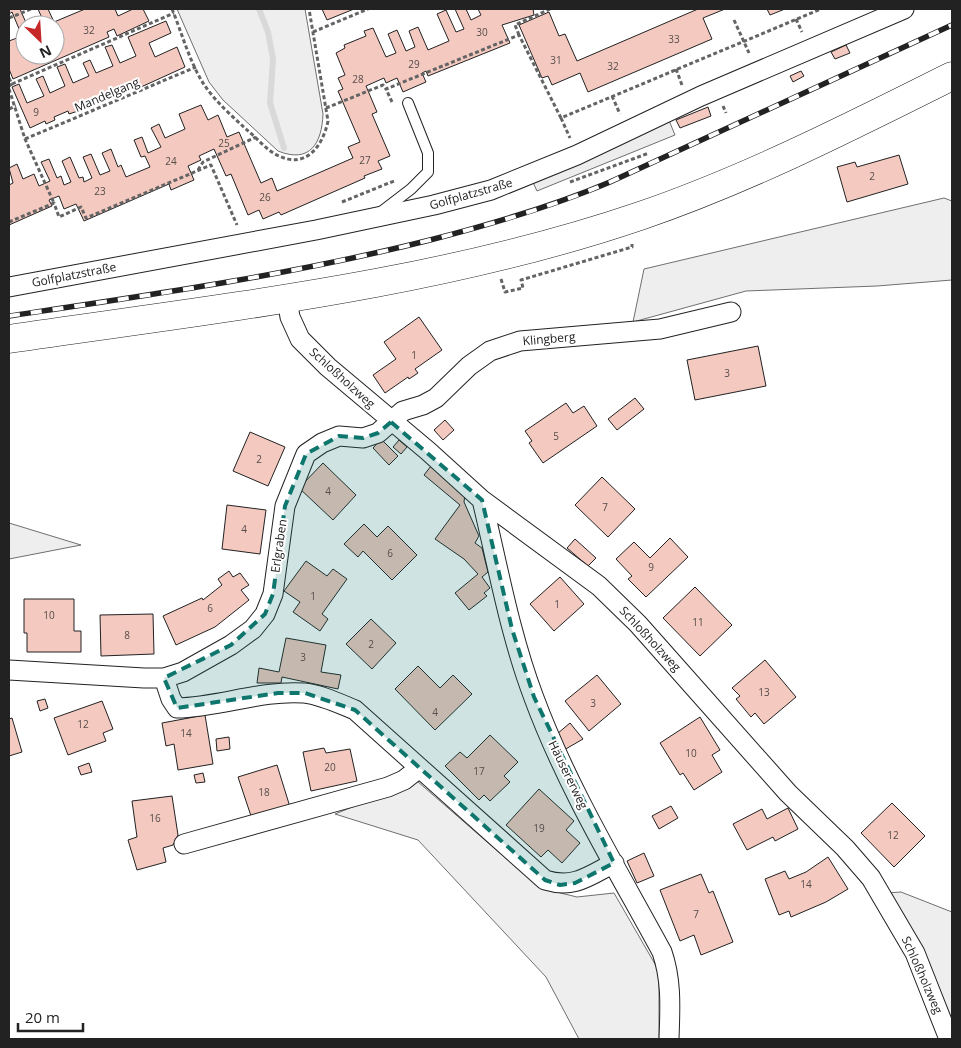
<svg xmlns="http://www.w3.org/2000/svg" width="961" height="1048" viewBox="0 0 961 1048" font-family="'Open Sans',sans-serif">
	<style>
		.green { fill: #eee; stroke: #6f6f6f }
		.parking { fill: #ededed; stroke: #6f6f6f }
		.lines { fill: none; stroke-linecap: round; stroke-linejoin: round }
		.stream { stroke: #d9d9d9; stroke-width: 6 }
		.building { fill: #f3c9c0; stroke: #222 }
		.service-casing { stroke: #222; stroke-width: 12 }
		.minor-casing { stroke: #222; stroke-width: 21 }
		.primary-casing { stroke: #222; stroke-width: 29 }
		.path { stroke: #646464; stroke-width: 3; stroke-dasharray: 4 2.5; stroke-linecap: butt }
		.service { stroke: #fff; stroke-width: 10 }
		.minor { stroke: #fff; stroke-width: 19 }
		.primary { stroke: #fff; stroke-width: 28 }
		.rail-casing { stroke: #222; stroke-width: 5.5 }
		.rail { stroke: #fff; stroke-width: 4; stroke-dasharray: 11; stroke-linecap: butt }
		.marked { fill: #0f766e; fill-opacity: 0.2; stroke: #0f766e; stroke-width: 4; stroke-dasharray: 10 6; stroke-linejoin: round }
		.labels { text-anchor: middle; stroke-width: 4; stroke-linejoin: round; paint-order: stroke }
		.number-label { font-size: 10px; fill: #564c4a }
		.street-label { font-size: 12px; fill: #222; stroke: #fff }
	</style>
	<rect width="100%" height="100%" fill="#fff"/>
	<path class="green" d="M177 9H305L323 114C322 143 310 164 278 151L223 100 209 82Z
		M944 198 952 201V280L877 286 746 291 633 322 644 269Z
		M9 523 81 545 9 559Z
		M417 781 540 888 577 897 614 893 659 971V1039H579L546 977 418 840 335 814Z
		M901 892 952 912V1036L886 893Z"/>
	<path class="parking" d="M668 118 675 135 537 191 531 178Z"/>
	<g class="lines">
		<path class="stream" d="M259 9 268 32 273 59 270 103 284 148"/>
	</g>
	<path class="building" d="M9 9H20L27 25 25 55H55V25H45L38 9H48L54 22 85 9H115L118 16 133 9H143L149 21 117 36 114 29 107 32 109 37 13 79 9 69V41L22 36 12 12 9 14Z
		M322 9H354L327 20Z
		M455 9H466L471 20 481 15 478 9H533L534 15 502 25 510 43 428 76 426 71 422 73 426 82 403 92 397 78 386 83 384 78 366 86 377 112 372 114 390 156 378 161 382 169 364 176 365 178 281 215 279 212 263 219 259 210 248 215 231 174 226 176 214 149 199 156 201 160 188 166 194 180 171 190 169 184 84 221 76 204 64 209 59 196 49 200 52 206 9 225V185L13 183 9 168 17 164 23 179 34 174 39 186 50 181 41 162 49 159 57 178 61 176 64 185 71 182 62 161 70 157 79 178 83 177 84 182 92 178 83 157 91 154 100 175 110 171 102 153 111 149 118 167 121 165 126 177 150 167 145 156 141 157 134 140 142 137 148 153 161 147 151 128 159 124 165 138 185 129 179 114 201 105 208 120 218 115 227 137 239 132 261 183 272 178 277 191 353 158 348 147 360 142 338 91 343 89 338 78 345 75 336 53 345 48 344 45 366 36 364 31 373 28 386 57 396 53 388 34 397 30 406 51 415 47 409 31 418 27 428 50 449 41 437 14 446 10 456 32 464 29Z
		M698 9H725L703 18 712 39 588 92 580 73 552 85 548 76 542 78 519 25 549 12 559 36 565 34 577 61Z
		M767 9H785L770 15Z
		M166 21 171 33 149 43 155 57 177 47 185 67 141 87 138 81 124 88 125 91 116 94 115 91 100 98 101 101 92 104 91 101 77 108 78 111 69 114 68 111 54 117 55 120 46 124 45 121 30 128 12 87 19 84 27 103 44 96 36 79 43 76 50 93 65 86 57 67 65 64 73 83 89 76 83 63 90 60 96 73 113 66 105 47 112 45 120 63 136 56 128 37Z
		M846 45 850 53 835 59 831 52Z
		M801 71 804 76 793 82 790 76Z
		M708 107 711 116 680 128 676 120Z
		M899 155 908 184 847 202 837 167 855 162 857 167Z
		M419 317 442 350 415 369 418 373 409 379 408 377 385 393 373 375 396 359 384 342Z
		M758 346 766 386 695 400 687 360Z
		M635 398 644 409 617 430 608 419Z
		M566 403 573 413 584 406 597 426 543 463 529 443 532 441 525 431Z
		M445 420 454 430 443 440 434 430Z
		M250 432 285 447 268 486 233 471Z
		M381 439 398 456 389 465 373 448Z
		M399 440 407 447 401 454 393 447Z
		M323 463 356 495 333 520 299 488Z
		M431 466 465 494 464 502 479 536 475 543 482 548 488 572 482 577 490 588 484 593 487 596 469 610 455 593 478 574 464 559 435 539 460 505 424 475Z
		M602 477 635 509 608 537 575 505Z
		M227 505 266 510 260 554 222 549Z
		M364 524 377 537 388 526 417 555 392 580 363 551 358 557 344 544Z
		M670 538 688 557 646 597 628 579 632 576 616 559 634 542 650 558Z
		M575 539 596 558 588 566 567 548Z
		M306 561 327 576 333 569 347 579 322 614 328 619 320 631 293 612 300 602 284 591Z
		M229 571 233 577 240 573 249 585 241 590 249 600 215 627 176 645 163 616 202 598 203 600 222 585 218 579Z
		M560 577 584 604 554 631 530 604Z
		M695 587 732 625 700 656 663 618Z
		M24 599H74V631H81V652H27V633H24Z
		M153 614 154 654 101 656 100 615Z
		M371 619 396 643 372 669 346 644Z
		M286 638 326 645 321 672 341 675 338 689 282 677 281 683H257L259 668 279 672Z
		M765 660 796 697 764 724 755 713 751 717 736 699 740 696 732 688Z
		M418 666 440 688 453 675 472 694 435 730 395 689Z
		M597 675 621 704 589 731 565 701Z
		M45 699 48 708 40 711 37 701Z
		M102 701 113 729 103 733 106 741 68 755 54 718Z
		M205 715 213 764 178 770 174 744 166 746 162 723Z
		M700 717 720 750 712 755 722 772 694 790 683 773 680 775 660 743Z
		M12 718 22 752 9 756V719Z
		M570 723 583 739 564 750 557 734Z
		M490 735 518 762 504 776 510 782 490 801 484 795 479 800 445 766 460 752 467 758Z
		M229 737 230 749 217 751 216 739Z
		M324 748 326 753 350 749 357 781 311 791 303 752Z
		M89 763 92 772 81 775 78 767Z
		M277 765 290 807 252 819 238 777Z
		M203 773 205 782 196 783 194 775Z
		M539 789 574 821 566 830 580 843 562 863 548 850 541 857 506 825Z
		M172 796 178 835 173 845 163 848 166 862 137 870 128 840 137 837 132 801Z
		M892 803 925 836 894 867 861 833Z
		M671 806 678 818 659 829 652 816Z
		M788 808 798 829 775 841 773 837 747 850 733 824 762 809 767 819Z
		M644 853 654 876 637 883 627 861Z
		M828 857 848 889 826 902 791 917 789 911 779 915 765 879 785 871 789 879 806 872Z
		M701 874 709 893 713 891 733 942 701 955 694 935 680 941 660 890Z"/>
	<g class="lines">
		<g class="service-casing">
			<path id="service" d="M381 212 411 189 428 172V153L408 103"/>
		</g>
		<g class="minor-casing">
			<path id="minor" d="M9 287 316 230 434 205 491 190 577 155 701 96 904 9
				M287 299 290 317 300 339 328 367 428 451 482 500 599 586 638 624 788 793 845 848 871 878 915 953 949 1039
				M482 500C498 567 510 635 534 698 567 787 617 869 662 952 672 981 670 1009 669 1039
				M9 670 144 678H164L183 672 231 645 253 629 265 614 273 594 285 506 306 454 322 443 339 436 363 438 378 433 403 411 423 405 436 398 469 366 490 351 520 341 660 329 731 312
				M164 678 171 699 177 708C220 707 261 690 304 693 322 695 338 703 355 710L545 880C574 889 589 876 614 863
				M184 844 388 787 404 780 418 769"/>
		</g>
		<g class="primary-casing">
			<path id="primary" d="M9 339C220 308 437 285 640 216 748 179 850 127 952 76"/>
		</g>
		<path class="path" d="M172 9C182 33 190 64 205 86 216 102 233 117 247 130 257 138 267 151 279 156 307 169 323 145 328 121L309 9
			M9 18 31 9
			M796 19 802 32
			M734 20 749 53
			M313 32 368 9
			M519 35 515 25 550 9
			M676 69 682 85
			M9 78 12 84 9 86
			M12 84 174 13
			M9 89 25 139 54 203
			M612 96 620 114
			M392 102 386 89 519 35 561 118 821 9
			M723 106 726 113
			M326 108 383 85 386 89
			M9 109 16 106
			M561 118 570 138
			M25 139 196 67
			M198 170 203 162 256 137
			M570 182 649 153
			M342 202 394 181
			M9 222 54 203 59 217 81 207 86 218 211 165 237 225
			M501 279 505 292 523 288 521 280 632 247V244"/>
		<use href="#service" class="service"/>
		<use href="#minor" class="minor"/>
		<use href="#primary" class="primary"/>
		<g class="rail-casing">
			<path id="rail" d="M9 316C150 295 291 275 430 240 492 224 551 207 610 182L952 25"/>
		</g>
		<use href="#rail" class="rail"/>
	</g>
	<path class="marked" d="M391 422 482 500 512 629 534 697 614 863 575 883 560 885 545 880 355 710 305 693H278L177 708 164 678 231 645 265 614 273 594 285 506 306 454 339 436 363 438 378 433Z"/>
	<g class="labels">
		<g class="number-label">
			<text x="89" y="34">32</text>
			<text x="482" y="36">30</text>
			<text x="674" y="43">33</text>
			<text x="556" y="64">31</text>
			<text x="414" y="68">29</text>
			<text x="613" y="70">32</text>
			<text x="358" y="83">28</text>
			<text x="36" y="116">9</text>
			<text x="224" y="147">25</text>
			<text x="365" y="164">27</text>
			<text x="171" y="165">24</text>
			<text x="872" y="180">2</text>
			<text x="100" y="195">23</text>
			<text x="265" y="201">26</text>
			<text x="414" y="359">1</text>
			<text x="727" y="377">3</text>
			<text x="556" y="440">5</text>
			<text x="259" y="463">2</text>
			<text x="328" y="495">4</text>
			<text x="605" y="511">7</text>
			<text x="244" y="533">4</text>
			<text x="390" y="557">6</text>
			<text x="651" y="571">9</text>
			<text x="313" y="600">1</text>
			<text x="557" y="608">1</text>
			<text x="210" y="612">6</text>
			<text x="49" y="619">10</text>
			<text x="698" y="626">11</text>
			<text x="127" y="639">8</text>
			<text x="371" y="648">2</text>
			<text x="303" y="661">3</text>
			<text x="764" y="696">13</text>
			<text x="593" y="707">3</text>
			<text x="435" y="716">4</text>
			<text x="83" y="728">12</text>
			<text x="186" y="737">14</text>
			<text x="691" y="757">10</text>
			<text x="330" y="771">20</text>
			<text x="479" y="775">17</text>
			<text x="264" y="796">18</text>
			<text x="155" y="822">16</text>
			<text x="539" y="832">19</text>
			<text x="893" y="839">12</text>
			<text x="806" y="888">14</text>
			<text x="696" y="918">7</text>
		</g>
		<g class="street-label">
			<text transform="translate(107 95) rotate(-23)" y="4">Mandelgang</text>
			<text transform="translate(471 194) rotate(-16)" y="4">Golfplatzstraße</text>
			<text transform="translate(74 275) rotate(-11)" y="4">Golfplatzstraße</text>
			<text transform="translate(549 339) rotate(-5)" y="4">Klingberg</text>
			<text transform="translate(342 378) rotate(42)" y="4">Schloßholzweg</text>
			<text transform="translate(279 546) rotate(-82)" y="4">Erlgraben</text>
			<text transform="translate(650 639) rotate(47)" y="4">Schloßholzweg</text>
			<text transform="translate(568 775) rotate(64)" y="4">Häusererweg</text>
			<text transform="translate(922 975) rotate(66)" y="4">Schloßholzweg</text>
		</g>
	</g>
	<rect width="961" height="1048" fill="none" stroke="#222222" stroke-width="20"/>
	<g transform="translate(40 40) rotate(155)"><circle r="24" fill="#ffffff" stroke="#a7a7a7"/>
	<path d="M0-4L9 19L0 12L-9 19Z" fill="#c62828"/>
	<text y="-8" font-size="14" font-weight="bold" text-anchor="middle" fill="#222222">N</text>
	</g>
	<path d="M18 1023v8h65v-8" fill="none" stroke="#222222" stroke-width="2.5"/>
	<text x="25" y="1023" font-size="15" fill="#222222" stroke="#ffffff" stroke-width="4" paint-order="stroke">20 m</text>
</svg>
